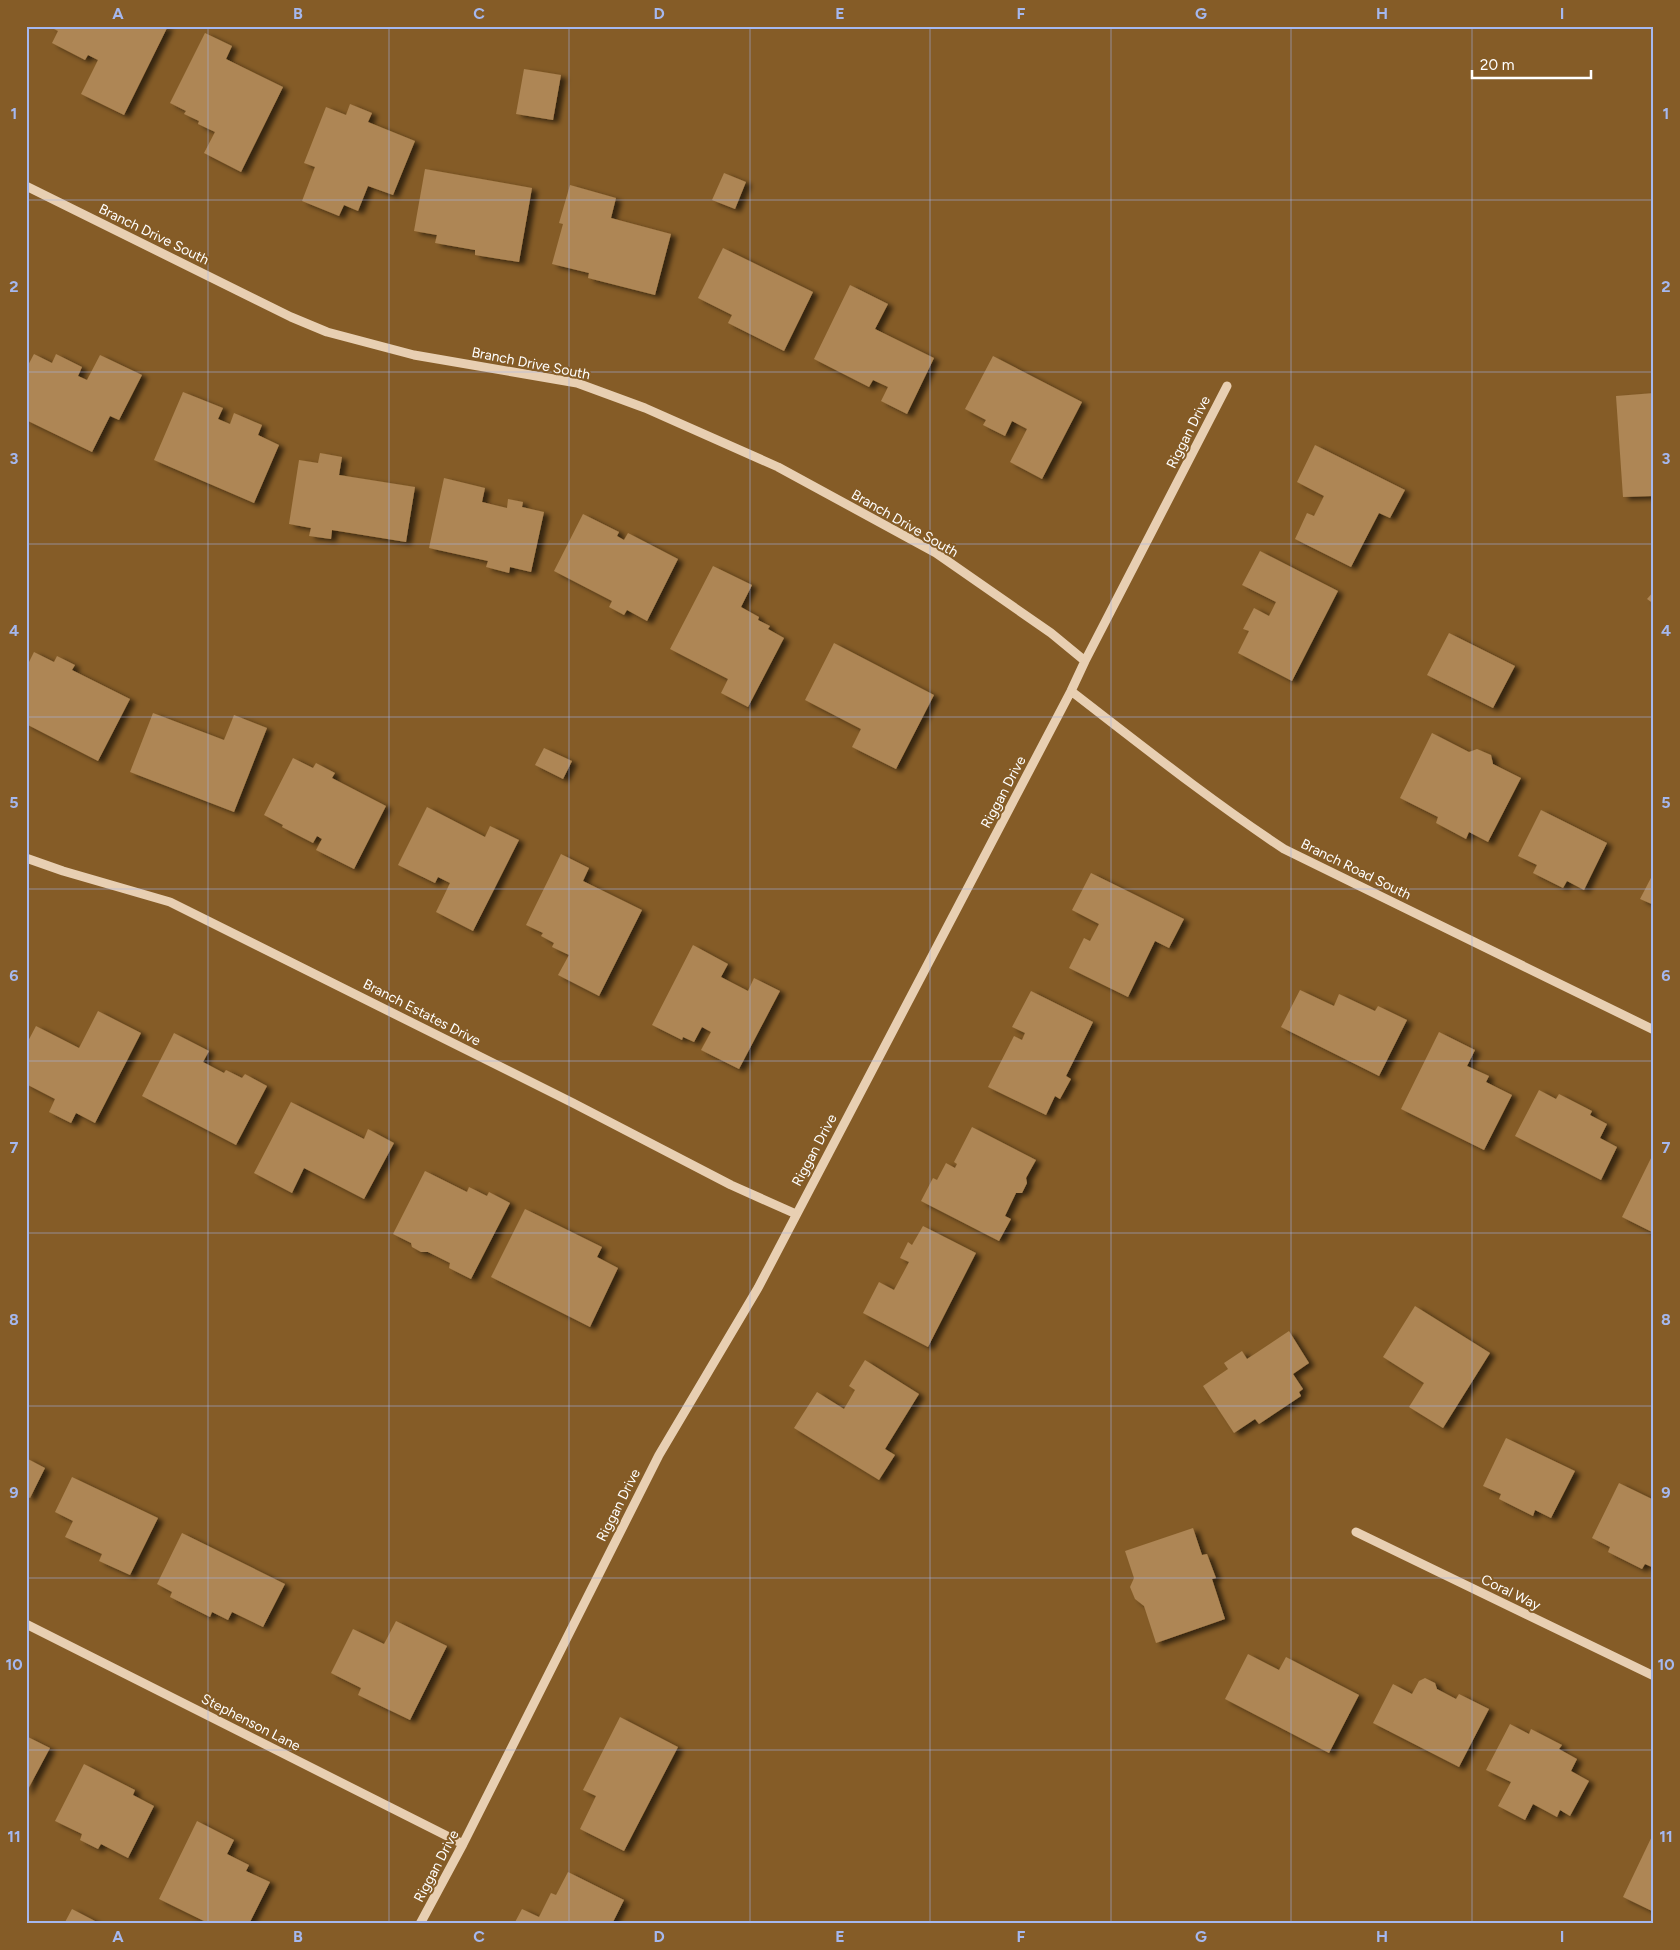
<svg xmlns="http://www.w3.org/2000/svg" width="1680" height="1950" viewBox="0 0 1680 1950" font-family="Figtree,sans-serif">
	<style>
		.building { fill: #ae8654; filter: url(#shadow) }
		.lines { fill: none; stroke-linecap: round; stroke-linejoin: round }
		.minor { stroke: #e8cfb2; stroke-width: 9 }
		.grid { fill: none; stroke: #a5b8ef; stroke-width: 1; stroke-opacity: 0.55 }
		.labels { text-anchor: middle; stroke-width: 4; stroke-linejoin: round; paint-order: stroke }
		.street-label { font-size: 14px; fill: #fff; stroke: #855c27 }
		.neatline { fill: none; stroke: #a5b8ef; stroke-width: 2 }
		.grid-label { font-size: 16px; text-anchor: middle; font-weight: bold; fill: #a5b8ef }
	</style>
	<defs>
		<filter id="shadow"><feDropShadow dx="5.5" dy="3" stdDeviation="2.5" flood-color="#0009"/></filter>
	</defs>
	<rect width="100%" height="100%" fill="#855c27"/>
	<path class="building" d="M53 26H168L124 115 81 94 98 60 88 55 85 60 52 43 58 31 52 28Z
		M205 33 232 46 226 59 283 87 241 172 204 153 215 132 198 124 199 121 184 114 186 111 170 103Z
		M524 69 561 75 553 120 516 114Z
		M350 104 372 113 368 122 415 141 393 195 368 186 358 211 344 205 339 216 302 201 315 167 304 163 326 107 346 115Z
		M425 169 532 188 519 262 475 255V250L435 243 437 235 414 231Z
		M724 173 746 182 735 209 712 200Z
		M570 185 616 198 611 218 671 234 655 295 588 278 589 273 552 264 563 224 559 223Z
		M723 248 813 292 784 351 728 323 732 315 698 298Z
		M850 285 888 304 875 329 934 358 907 414 881 401 888 387 873 380 869 387 814 359Z
		M34 354 52 363 56 354 82 367 78 376 87 380 100 355 142 375 119 420 110 416 92 452 26 420V369Z
		M993 356 1082 402 1042 479 1010 462 1027 429 1012 421 1005 436 983 425 986 420 965 409Z
		M183 392 223 408 218 419 230 424 234 413 262 425 258 435 279 445 254 503 154 460Z
		M1654 393V496L1623 497 1616 396Z
		M1315 445 1405 490 1390 518 1379 513 1351 567 1295 539 1307 513 1314 516 1324 496 1297 482Z
		M320 453 342 457 339 475 415 487 406 542 332 530 331 539 309 536 311 528 289 524 299 460 318 463Z
		M444 478 485 488 482 502 507 508 508 499 523 502 522 507 544 512 531 572 510 567 509 573 486 567 488 561 429 548Z
		M583 514 619 532 617 536 624 540 628 533 678 559 647 621 627 610 624 615 609 607 612 601 554 571Z
		M1260 551 1338 591 1292 681 1238 653 1249 631 1243 629 1254 608 1269 616 1276 602 1242 585Z
		M713 566 752 585 741 607 759 617 758 620 770 626 768 629 784 638 748 707 721 693 728 679 670 649Z
		M1654 591V604L1647 599Z
		M1449 633 1515 666 1493 708 1427 675Z
		M834 643 934 695 896 769 852 747 861 729 805 700Z
		M34 652 54 662 57 656 75 665 72 670 130 699 98 761 26 724V668Z
		M153 713 224 740 234 715 267 728 234 812 130 772Z
		M1432 733 1469 752 1477 749 1491 755 1493 764 1521 778 1488 842 1469 832 1466 839 1436 823 1438 817 1400 798Z
		M544 748 572 761 563 779 535 765Z
		M293 758 313 768 316 763 335 773 332 778 386 806 354 869 316 850 322 839 317 836 313 843 282 827 283 825 264 815Z
		M427 807 485 837 490 826 519 840 473 931 436 912 450 883 438 877 435 883 398 865Z
		M1541 810 1607 843 1584 890 1567 881 1563 888 1533 873 1537 865 1518 856Z
		M561 854 589 868 583 881 642 910 599 996 558 975 569 955 552 947 554 943 541 936 543 933 526 925Z
		M1654 872V905L1640 899Z
		M1091 873 1184 919 1169 948 1155 941 1128 997 1069 968 1084 938 1090 941 1099 924 1072 910Z
		M693 945 728 964 721 977 748 991 754 978 780 991 739 1069 701 1050 711 1032 702 1027 694 1042 683 1037 682 1040 652 1025Z
		M1300 990 1334 1006 1339 994 1375 1011 1378 1006 1407 1020 1379 1076 1281 1027Z
		M1031 991 1093 1022 1066 1076 1071 1079 1060 1099 1055 1096 1046 1115 988 1087 1014 1036 1022 1040 1025 1033 1012 1027Z
		M98 1011 141 1033 95 1123 76 1113 71 1123 49 1112 55 1099 26 1084V1045L36 1026 79 1048Z
		M1439 1032 1475 1050 1467 1066 1489 1076 1486 1082 1512 1095 1484 1150 1401 1109Z
		M174 1033 209 1051 203 1062 224 1073 226 1070 242 1078 245 1074 267 1086 236 1145 142 1096Z
		M1539 1090 1556 1099 1559 1094 1592 1111 1590 1115 1607 1124 1600 1138 1617 1147 1601 1180 1515 1136Z
		M291 1102 364 1139 368 1129 394 1143 364 1199 304 1168 292 1193 254 1173Z
		M972 1127 1036 1160 1026 1178 1027 1183 1022 1193H1016L1005 1216 1011 1219 999 1241 921 1201 933 1178 937 1180 946 1163 955 1168 957 1164 954 1162Z
		M1654 1152V1233L1622 1217Z
		M425 1171 467 1192 469 1187 487 1196 489 1192 510 1203 471 1279 449 1268 450 1263 428 1252H421L412 1247 411 1243 393 1234Z
		M525 1209 602 1247 597 1257 618 1268 590 1327 491 1277Z
		M923 1226 976 1253 928 1347 863 1313 879 1282 894 1290 909 1262 900 1258 908 1242 912 1245Z
		M1415 1306 1490 1353 1443 1428 1409 1407 1424 1383 1383 1357Z
		M1289 1331 1309 1363 1293 1374 1303 1389 1299 1392 1301 1396 1259 1424 1255 1419 1234 1433 1203 1386 1228 1369 1224 1363 1242 1351 1247 1359Z
		M865 1360 919 1394 885 1449 895 1455 879 1480 794 1428 817 1392 844 1409 855 1390 849 1386Z
		M1506 1438 1575 1471 1551 1518 1535 1510 1533 1516 1499 1499 1501 1494 1483 1486Z
		M26 1458 45 1468 30 1498 26 1496Z
		M72 1477 158 1518 130 1575 99 1561 102 1554 65 1537 73 1521 55 1512Z
		M1619 1483 1654 1500V1568L1645 1564 1642 1569 1608 1552 1610 1547 1592 1538Z
		M1193 1528 1202 1555 1207 1554 1216 1578 1212 1579 1225 1619 1156 1643 1144 1606 1135 1599 1130 1587 1134 1578 1125 1551Z
		M182 1533 285 1584 263 1627 232 1612 228 1620 212 1612 210 1617 170 1597 172 1592 157 1584Z
		M396 1621 447 1646 410 1720 358 1695 361 1688 331 1673 353 1629 384 1644Z
		M1248 1654 1279 1670 1286 1657 1359 1695 1329 1753 1225 1699Z
		M1425 1678 1435 1683 1437 1689 1456 1699 1459 1694 1489 1709 1459 1767 1373 1723 1393 1684 1412 1694 1419 1681Z
		M620 1717 678 1747 624 1851 580 1829 596 1796 583 1790Z
		M1510 1724 1529 1734 1531 1729 1562 1745 1559 1749 1577 1759 1571 1771 1589 1781 1570 1816 1560 1810 1557 1817 1533 1804 1525 1820 1498 1806 1511 1782 1486 1770Z
		M26 1736 50 1748 26 1793Z
		M84 1764 135 1790 133 1795 154 1806 128 1858 101 1844 98 1849 80 1840 82 1834 55 1821Z
		M197 1821 234 1840 227 1854 249 1865 246 1871 270 1882 249 1924H210L159 1899Z
		M1654 1832V1912L1623 1897Z
		M568 1872 624 1900 612 1924H514L522 1909 539 1917 551 1893 556 1895Z
		M72 1909 95 1921 93 1924H64Z"/>
	<g class="lines">
		<path class="minor" d="M26 186 291 317 327 332 414 355 577 383 645 408 778 467 936 553 1051 633 1085 661
			M1071 691C1141 745 1210 800 1284 849L1654 1030
			M26 858 63 871 170 902 573 1103 731 1185 796 1214
			M1356 1532 1654 1676
			M26 1624 463 1844
			M420 1924 463 1844 659 1455 758 1288 1071 691 1085 661 1227 386"/>
	</g>
	<path class="grid" d="M208 26V1924M389 26V1924M569 26V1924M750 26V1924M930 26V1924M1111 26V1924M1291 26V1924M1472 26V1924M26 200H1654M26 372H1654M26 544H1654M26 717H1654M26 889H1654M26 1061H1654M26 1233H1654M26 1406H1654M26 1578H1654M26 1750H1654"/>
	<g class="labels">
		<g class="street-label">
			<text transform="translate(154 234) rotate(26)" y="5">Branch Drive South</text>
			<text transform="translate(531 363) rotate(11)" y="5">Branch Drive South</text>
			<text transform="translate(1188 432) rotate(-63)" y="5">Riggan Drive</text>
			<text transform="translate(905 523) rotate(30)" y="5">Branch Drive South</text>
			<text transform="translate(1003 792) rotate(-62)" y="5">Riggan Drive</text>
			<text transform="translate(1356 869) rotate(26)" y="5">Branch Road South</text>
			<text transform="translate(422 1012) rotate(27)" y="5">Branch Estates Drive</text>
			<text transform="translate(814 1150) rotate(-62)" y="5">Riggan Drive</text>
			<text transform="translate(618 1505) rotate(-63)" y="5">Riggan Drive</text>
			<text transform="translate(1511 1592) rotate(26)" y="5">Coral Way</text>
			<text transform="translate(251 1722) rotate(27)" y="5">Stephenson Lane</text>
			<text transform="translate(436 1866) rotate(-62)" y="5">Riggan Drive</text>
		</g>
	</g>
	<rect width="1680" height="1950" fill="none" stroke="#855c27" stroke-width="55"/>
	<path d="M1472 70v8h119v-8" fill="none" stroke="#ffffff" stroke-width="2.5"/>
	<text x="1480" y="70" font-size="15" fill="#ffffff" stroke="#855c27" stroke-width="4" paint-order="stroke">20 m</text>
	<rect x="28" y="28" width="1624" height="1894" class="neatline"/>
	<g class="grid-label">
		<text x="118" y="19">A</text>
		<text x="298" y="19">B</text>
		<text x="479" y="19">C</text>
		<text x="659" y="19">D</text>
		<text x="840" y="19">E</text>
		<text x="1021" y="19">F</text>
		<text x="1201" y="19">G</text>
		<text x="1382" y="19">H</text>
		<text x="1562" y="19">I</text>
		<text x="14" y="119">1</text>
		<text x="1666" y="119">1</text>
		<text x="14" y="292">2</text>
		<text x="1666" y="292">2</text>
		<text x="14" y="464">3</text>
		<text x="1666" y="464">3</text>
		<text x="14" y="636">4</text>
		<text x="1666" y="636">4</text>
		<text x="14" y="808">5</text>
		<text x="1666" y="808">5</text>
		<text x="14" y="981">6</text>
		<text x="1666" y="981">6</text>
		<text x="14" y="1153">7</text>
		<text x="1666" y="1153">7</text>
		<text x="14" y="1325">8</text>
		<text x="1666" y="1325">8</text>
		<text x="14" y="1498">9</text>
		<text x="1666" y="1498">9</text>
		<text x="14" y="1670">10</text>
		<text x="1666" y="1670">10</text>
		<text x="14" y="1842">11</text>
		<text x="1666" y="1842">11</text>
		<text x="118" y="1942">A</text>
		<text x="298" y="1942">B</text>
		<text x="479" y="1942">C</text>
		<text x="659" y="1942">D</text>
		<text x="840" y="1942">E</text>
		<text x="1021" y="1942">F</text>
		<text x="1201" y="1942">G</text>
		<text x="1382" y="1942">H</text>
		<text x="1562" y="1942">I</text>
	</g>
</svg>
